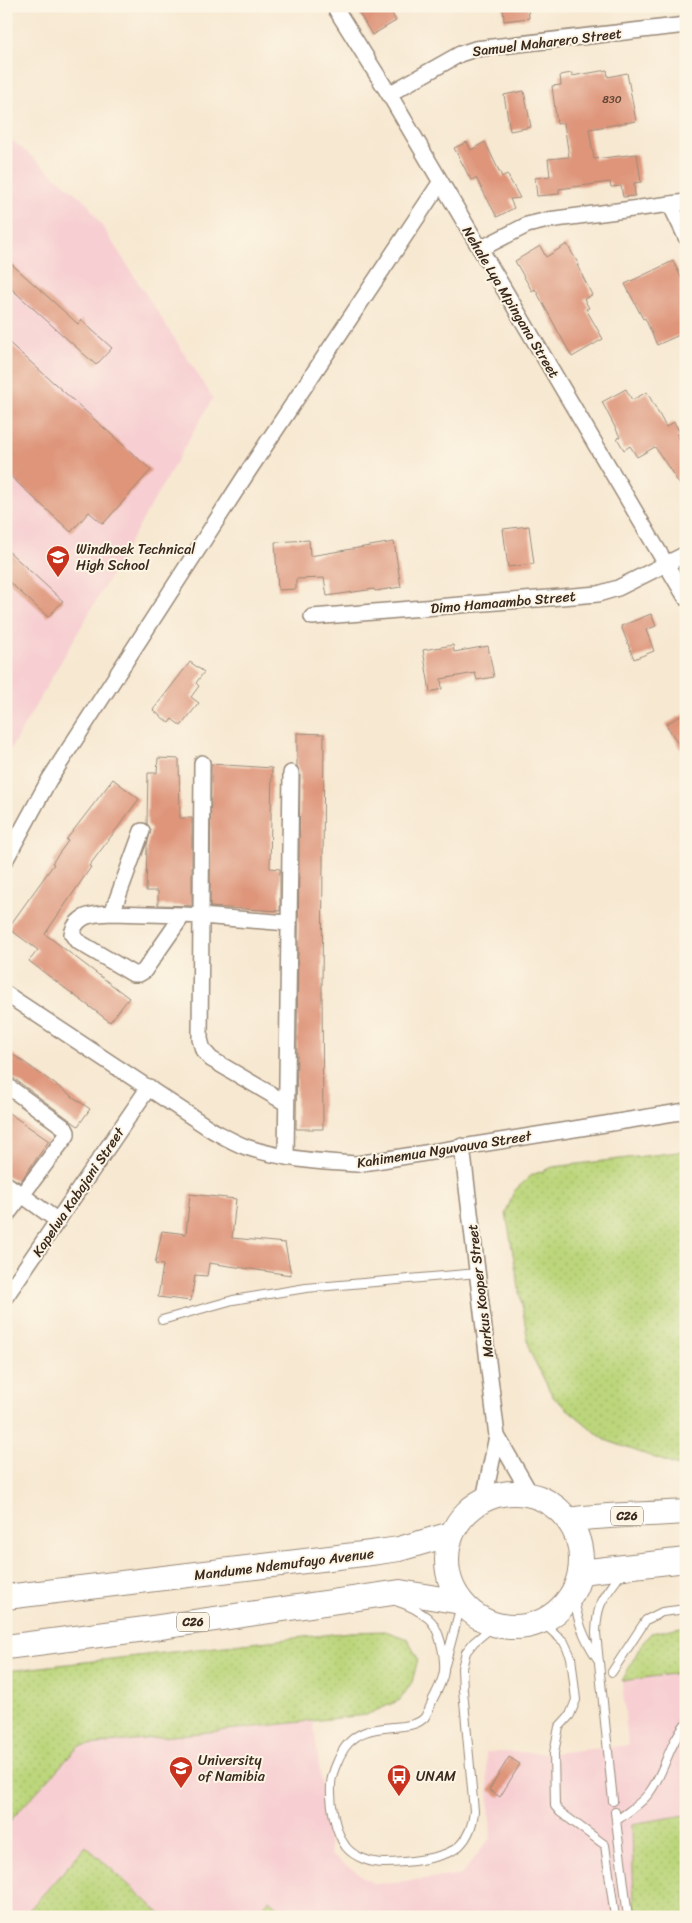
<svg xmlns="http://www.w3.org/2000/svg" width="692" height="1923" viewBox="0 0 692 1923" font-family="Sriracha,sans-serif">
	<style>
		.built { fill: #f7cfd2 }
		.grass { fill: url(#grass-dots); stroke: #7c804c }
		.garden { fill: #bcd67b; stroke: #7c804c }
		.building { fill: #de957a }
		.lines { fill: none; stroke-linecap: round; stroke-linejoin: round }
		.service-casing { stroke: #998978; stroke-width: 10 }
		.minor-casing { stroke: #998978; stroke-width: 18 }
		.primary-casing { stroke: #998978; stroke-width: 26 }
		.service { stroke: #fff; stroke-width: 8 }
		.minor { stroke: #fff; stroke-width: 15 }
		.primary { stroke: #fff; stroke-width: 24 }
		.labels { text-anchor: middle; stroke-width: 4; stroke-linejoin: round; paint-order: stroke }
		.number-label { font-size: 11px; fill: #644535 }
		.shield { fill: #fcf5e5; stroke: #75675a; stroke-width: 1 }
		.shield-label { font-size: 12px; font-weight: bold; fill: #3b2a1e }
		.street-label { font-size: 14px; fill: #3b2a1e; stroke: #fcf5e5 }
		.poi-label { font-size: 14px; fill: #3b2a1e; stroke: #fcf5e5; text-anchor: start }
	</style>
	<defs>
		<pattern id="grass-dots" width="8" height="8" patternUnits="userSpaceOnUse" patternTransform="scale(1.25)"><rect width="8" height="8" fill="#bcd67b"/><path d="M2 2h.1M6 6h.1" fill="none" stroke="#a2b86a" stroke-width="1.8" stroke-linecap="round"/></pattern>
	</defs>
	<rect width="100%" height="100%" fill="#fcf5e5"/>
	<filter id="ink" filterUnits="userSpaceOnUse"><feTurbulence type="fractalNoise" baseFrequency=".02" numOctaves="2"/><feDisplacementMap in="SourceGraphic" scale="10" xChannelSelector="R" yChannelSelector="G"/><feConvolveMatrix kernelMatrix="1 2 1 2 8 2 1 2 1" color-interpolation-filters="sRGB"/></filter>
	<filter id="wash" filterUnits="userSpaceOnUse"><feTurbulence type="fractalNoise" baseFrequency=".0096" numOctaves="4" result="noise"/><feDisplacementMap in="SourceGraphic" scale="20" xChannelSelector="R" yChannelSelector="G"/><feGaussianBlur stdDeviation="1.12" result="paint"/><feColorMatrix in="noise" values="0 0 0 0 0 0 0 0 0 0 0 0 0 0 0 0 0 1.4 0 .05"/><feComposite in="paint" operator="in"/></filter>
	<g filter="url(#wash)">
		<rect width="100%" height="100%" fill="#f7e8d1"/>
		<path class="built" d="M6 135 87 203 213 398 6 757Z
			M686 1672V1917H6V1825L79 1746 313 1720 331 1855 374 1884 461 1875 491 1837 486 1752 554 1753 628 1745 622 1681Z"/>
		<path class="grass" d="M686 1151V1467H681L605 1440 553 1397 530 1352 506 1213 514 1191 532 1175 553 1167Z
			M686 1626V1672L622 1681 641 1645 651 1633Z
			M385 1631 408 1639 418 1659 412 1682 400 1700 366 1715 79 1746 6 1825V1671L295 1638 351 1632Z
			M686 1815V1917H637L634 1907 632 1824Z
			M86 1846 164 1917H23Z"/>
		<path class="garden" d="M269 1900 287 1917H253Z"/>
		<g id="blocks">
			<path class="building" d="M355 6H388L396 21 372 35Z
				M503 6H528L529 18 504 21Z
				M607 70 608 77 627 73 636 121 589 129 594 159 637 154 641 182 634 183 635 196 623 197 621 186 611 187 610 182 559 189V194L537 196 535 178 550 176 548 159 569 157 564 123 557 124 552 86 561 85 560 75 572 73V76Z
				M524 91 531 127 510 131 504 95Z
				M467 142 471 150 485 142 502 177 507 174 520 198 510 199 514 208 497 217 476 178 471 180 454 148Z
				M567 244 579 265H577L592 295 584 299 589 308 586 309 603 339 572 357 535 289 532 291 515 261 540 246 546 257Z
				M6 259 78 324 81 320 112 348 96 365 6 284Z
				M673 261 686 287V332L657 345 645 318 643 319 625 284Z
				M6 340 151 470 103 524 89 512 71 532 6 472Z
				M626 389 632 400 647 392 666 427 674 422 680 433 677 435 686 448V494L655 447 637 457 630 446 624 450 617 438 620 437 602 402Z
				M529 526 534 564 508 567 503 529Z
				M309 540 310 556 394 542 401 587 375 591 374 589 327 596 324 578 296 579V589L278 590 275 542Z
				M6 549 63 601 48 617 6 579Z
				M651 614 656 626 646 630 654 651 634 659 621 626Z
				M453 645 454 652 488 646 494 677 477 680 475 673 441 679 442 689 430 692 423 650Z
				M190 662 204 672 196 683 199 686 191 697 199 703 181 726 172 719 169 723 153 710Z
				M686 713V757L666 724Z
				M297 733 324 734 322 989 323 1129H296L300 773 297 766Z
				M158 758 179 759 180 818H192V906L158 905V891H146L147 845 151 830 147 824 148 773H157Z
				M211 764 272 768 270 868 280 869V911L210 907Z
				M113 779 139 799 89 866 91 867 45 934 129 998 110 1022 29 961 38 950 8 928 54 864 52 863 68 841 66 840Z
				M11 1053 90 1109 78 1126 12 1077 6 1076V1060Z
				M6 1111 49 1141 20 1182 6 1175Z
				M190 1194 236 1199 232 1238 285 1243 291 1275 209 1263 207 1276 195 1275 191 1301 158 1297 163 1265 155 1264 162 1231 186 1234Z
				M509 1757 520 1764 500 1797 489 1790Z"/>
		</g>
	</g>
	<g filter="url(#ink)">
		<use href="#blocks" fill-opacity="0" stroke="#998978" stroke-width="1"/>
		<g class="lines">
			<g class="service-casing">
				<path id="service" d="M162 1320 233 1300 306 1288 478 1273
					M573 1592C577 1620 583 1638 599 1661
					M398 1602C408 1605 419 1611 428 1618 440 1628 445 1656 444 1671 443 1681 437 1691 433 1699 431 1705 428 1712 425 1717 408 1737 360 1713 340 1756 336 1765 331 1774 331 1785 330 1804 335 1832 346 1847 354 1857 371 1863 384 1863 403 1863 447 1859 460 1845 470 1835 473 1823 474 1811L463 1690 462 1668 466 1652 474 1642 496 1624
					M541 1621 564 1642 571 1657 576 1700 570 1715 559 1727 554 1753 555 1806 560 1812 605 1845 615 1917
					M445 1665 461 1605
					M612 1672 646 1620 662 1612 686 1609
					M613 1801 596 1633C597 1599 605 1598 622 1572
					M615 1812 628 1917
					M616 1821C627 1812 640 1805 649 1793 665 1772 668 1745 686 1723"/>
			</g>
			<g class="minor-casing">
				<path id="minor" d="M334 6 389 94 686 598
					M389 94 460 54 475 49 686 25
					M670 204 686 237
					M480 249 527 225 548 220 686 202
					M312 617 598 594 618 588 686 554
					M202 763 201 916 288 923
					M6 859 49 780 249 470 440 183
					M112 913 183 915 144 971 139 974H133L77 941 72 934C77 913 95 914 112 913Z
					M112 913 142 831
					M183 915 201 916 200 1039 203 1050 211 1059 286 1103
					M6 994 212 1130C223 1136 235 1143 246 1147 282 1159 319 1162 357 1164L686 1111
					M6 1085 65 1128 67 1132V1135L22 1195 58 1221
					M462 1146 497 1436 484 1499
					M286 1157 291 773
					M6 1184 22 1195 6 1216
					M6 1296 149 1087
					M497 1436 531 1495"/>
			</g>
			<g class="primary-casing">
				<path id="primary" d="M447 1560a67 67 0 1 1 134 0a67 67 0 1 1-134 0Z
					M568 1520C607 1514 646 1515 686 1512
					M580 1572 686 1560
					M6 1597 371 1553 399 1549 451 1534
					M6 1647 153 1628 400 1592 461 1602"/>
			</g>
			<use href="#service" class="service"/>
			<use href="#minor" class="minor"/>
			<use href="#primary" class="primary"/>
		</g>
	</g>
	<defs>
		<g id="school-pin" transform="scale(1.25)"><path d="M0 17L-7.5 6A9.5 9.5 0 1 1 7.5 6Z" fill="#c8321e" stroke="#fcf5e5"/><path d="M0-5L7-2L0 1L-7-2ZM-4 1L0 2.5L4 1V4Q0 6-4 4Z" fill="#fff"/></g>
		<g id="university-pin" transform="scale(1.25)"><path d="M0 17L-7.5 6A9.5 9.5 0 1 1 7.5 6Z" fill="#c8321e" stroke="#fcf5e5"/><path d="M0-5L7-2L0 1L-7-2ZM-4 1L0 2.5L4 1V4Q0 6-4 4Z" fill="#fff"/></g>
		<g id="bus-pin" transform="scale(1.25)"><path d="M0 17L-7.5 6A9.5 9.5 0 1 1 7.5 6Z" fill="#c8321e" stroke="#fcf5e5"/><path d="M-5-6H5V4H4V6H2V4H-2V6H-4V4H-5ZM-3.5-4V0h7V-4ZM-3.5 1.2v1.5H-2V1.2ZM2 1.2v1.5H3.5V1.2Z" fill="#fff"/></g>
	</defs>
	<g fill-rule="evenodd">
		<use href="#school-pin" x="58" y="557"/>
		<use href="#university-pin" x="181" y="1768"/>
		<use href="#bus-pin" x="399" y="1776"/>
	</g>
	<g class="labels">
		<g class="number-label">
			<text x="612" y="103">830</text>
		</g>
		<g class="shield">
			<rect x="611" y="1506.5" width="32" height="19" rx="4"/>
			<rect x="177" y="1612.5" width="32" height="19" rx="4"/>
		</g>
		<g class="shield-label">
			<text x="627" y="1520">C26</text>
			<text x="193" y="1626">C26</text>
		</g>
		<g class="street-label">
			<text transform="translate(547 42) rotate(-7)" y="5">Samuel Maharero Street</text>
			<text transform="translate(511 302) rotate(59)" y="5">Nehale Lya Mpingana Street</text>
			<text transform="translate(503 602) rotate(-5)" y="5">Dimo Hamaambo Street</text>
			<text transform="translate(444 1149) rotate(-9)" y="5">Kahimemua Nguvauva Street</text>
			<text transform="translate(78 1192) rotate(-56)" y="5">Kapelwa Kabajani Street</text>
			<text transform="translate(480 1291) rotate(-97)" y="5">Markus Kooper Street</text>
			<text transform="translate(284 1564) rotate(-7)" y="5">Mandume Ndemufayo Avenue</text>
		</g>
		<g class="poi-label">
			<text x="76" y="554">Windhoek Technical<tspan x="76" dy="16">High School</tspan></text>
			<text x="198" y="1765">University<tspan x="198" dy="16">of Namibia</tspan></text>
			<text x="416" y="1781">UNAM</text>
		</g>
	</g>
	<rect width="692" height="1923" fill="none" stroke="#fcf5e5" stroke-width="25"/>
</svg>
